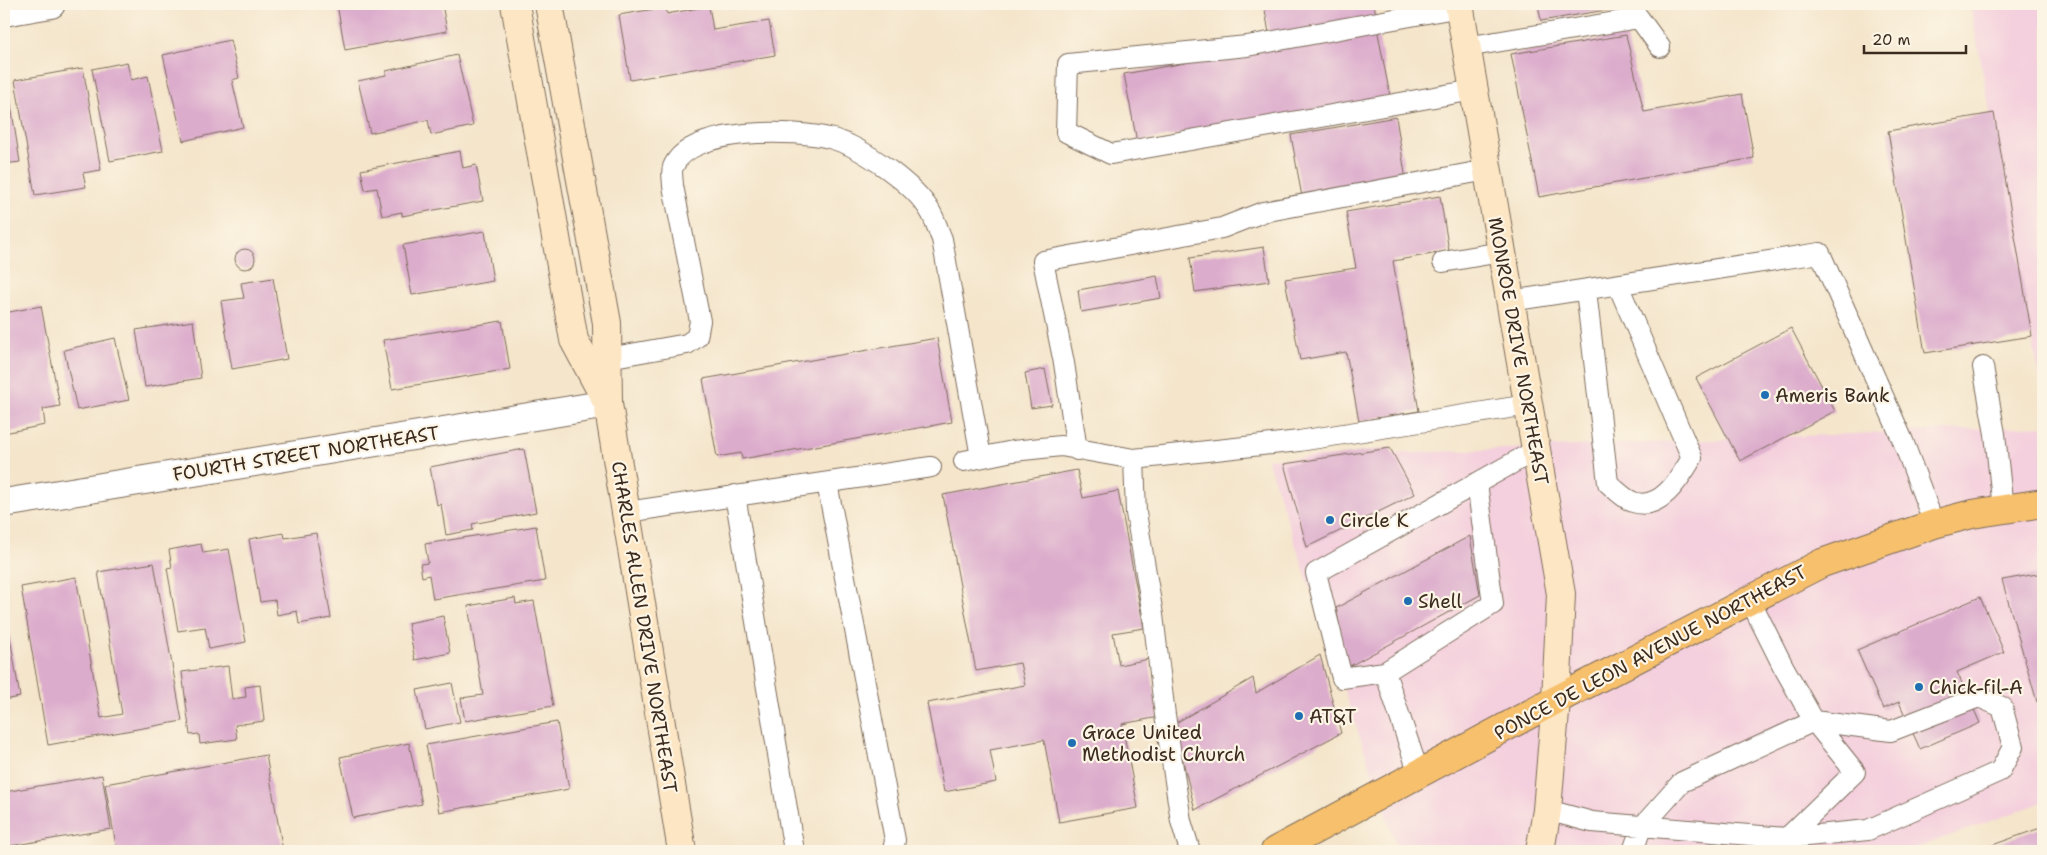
<svg xmlns="http://www.w3.org/2000/svg" width="2047" height="855" viewBox="0 0 2047 855" font-family="'Shantell Sans',sans-serif">
	<style>
		.built { fill: #f4cfdd }
		.building { fill: #dcaccc }
		.lines { fill: none; stroke-linecap: round; stroke-linejoin: round }
		.lane-casing { stroke: #7c6b5b; stroke-width: 22 }
		.street-casing { stroke: #7c6b5b; stroke-width: 30 }
		.secondary-casing { stroke: #7c6b5b; stroke-width: 30 }
		.highway-casing { stroke: #7c6b5b; stroke-width: 30 }
		.lane { stroke: #fff; stroke-width: 20 }
		.street { stroke: #fff; stroke-width: 28 }
		.secondary { stroke: #fce6c4; stroke-width: 28 }
		.highway { stroke: #f7c06c; stroke-width: 28 }
		.poi-dot { fill: #1f6fb2; stroke: #fcf5e5; stroke-width: 2 }
		.labels { text-anchor: middle; stroke-width: 4.5; stroke-linejoin: round; paint-order: stroke }
		.street-label { font-size: 19px; fill: #3b2a1e; stroke: #fcf5e5 }
		.poi-label { font-size: 19px; fill: #3b2a1e; stroke: #fcf5e5; text-anchor: start }
	</style>
	<rect width="100%" height="100%" fill="#fcf5e5"/>
	<filter id="ink" filterUnits="userSpaceOnUse"><feTurbulence type="fractalNoise" baseFrequency=".02" numOctaves="2"/><feDisplacementMap in="SourceGraphic" scale="10" xChannelSelector="R" yChannelSelector="G"/><feConvolveMatrix kernelMatrix="1 2 1 2 8 2 1 2 1" color-interpolation-filters="sRGB"/></filter>
	<filter id="wash" filterUnits="userSpaceOnUse"><feTurbulence type="fractalNoise" baseFrequency=".0096" numOctaves="4" result="noise"/><feDisplacementMap in="SourceGraphic" scale="20" xChannelSelector="R" yChannelSelector="G"/><feGaussianBlur stdDeviation="1.12" result="paint"/><feColorMatrix in="noise" values="0 0 0 0 0 0 0 0 0 0 0 0 0 0 0 0 0 1.4 0 .05"/><feComposite in="paint" operator="in"/></filter>
	<g filter="url(#wash)">
		<rect width="100%" height="100%" fill="#f4e5cb"/>
		<path class="built" d="M1970 4H2043V396Z
			M2043 426V802L1908 851H1398L1267 459Z"/>
		<g id="blocks">
			<path class="building" d="M337 4H442L447 31 345 50Z
				M662 4H690V9Z
				M1264 4H1374L1377 20 1270 39Z
				M1538 4H1636V5L1541 21Z
				M709 6 713 30 769 21 775 55 630 80 619 15 666 7 667 14Z
				M1377 28 1390 96 1137 142 1124 74Z
				M1626 35 1644 112 1742 94 1754 158 1539 197 1511 54Z
				M230 40 239 78 232 80 243 127 183 141 163 55Z
				M457 55 473 126 431 135 428 120 370 133 358 81 386 75V71Z
				M127 62 131 80 148 76 163 151 110 161 92 69Z
				M83 68 101 170 83 173 86 187 35 195 15 80Z
				M7 80 20 162 4 164V81Z
				M1994 113 2032 336 1925 353 1888 131Z
				M1396 117 1406 180 1302 197 1291 135Z
				M460 151 463 168 476 165 483 201 402 216V212L382 216 377 188 365 190 361 170Z
				M1440 196 1449 251 1393 261 1419 411 1359 421 1346 352 1300 360 1285 279 1356 268 1346 212Z
				M485 231 493 281 412 295 403 245Z
				M1264 247 1269 281 1195 292 1190 258Z
				M235 259a10 10 0 1 1 20 0a10 10 0 1 1-20 0Z
				M1157 276 1161 298 1081 312 1078 290Z
				M273 278 287 359 232 369 221 301 244 298 241 283Z
				M41 306 60 406 43 409 45 425 4 433V313Z
				M193 321 201 378 145 387 136 330Z
				M502 321 510 369 392 389 383 340Z
				M1791 328 1835 411 1740 461 1696 378Z
				M115 338 129 400 77 410 64 350Z
				M937 338 952 422 742 459 741 453 717 457 703 379Z
				M1045 369 1052 405 1031 408 1025 373Z
				M1390 448 1415 494 1307 547 1284 464Z
				M524 449 536 512 472 524 473 530 446 535 441 504 437 505 430 467Z
				M1077 470 1083 498 1118 491 1144 628 1113 633 1119 665 1149 659 1159 717 1122 724 1138 808 1059 822 1044 740 990 750 996 782 944 792 927 703 1025 685 1020 663 976 671 943 495Z
				M536 526 545 581 433 599 429 575 422 577 420 564 428 563 425 544Z
				M284 533 285 538 316 533 331 618 299 624 297 611 277 615 275 600 260 602 249 539Z
				M1470 536 1480 595 1348 667 1336 608Z
				M201 544 203 553 229 549 246 642 209 649 205 627 178 631 167 568 172 567 169 550Z
				M154 563 182 721 48 745 21 587 76 577 101 718 122 714 98 572Z
				M2043 573V701L2037 702 2002 580Z
				M1980 597 2004 652 1957 672 1980 723 1920 749 1899 702 1883 709 1857 650Z
				M515 598 516 604 534 601 553 706 465 721 461 698 483 695 468 606Z
				M4 601 20 697 4 700Z
				M443 616 450 653 415 660 408 623Z
				M1320 655 1341 733 1195 810 1174 724 1253 678 1256 693Z
				M228 666 232 699 246 697 245 687 260 685 264 721 235 725 237 739 200 744 199 734 190 735 182 672Z
				M452 683 460 722 425 729 417 690Z
				M557 722 569 789 439 812 426 745Z
				M409 743 422 804 353 818 340 757Z
				M266 755 283 851H117L105 784Z
				M102 775 111 829 4 847V792Z
				M2043 827V851H1989L1987 847Z"/>
		</g>
	</g>
	<g filter="url(#ink)">
		<use href="#blocks" fill-opacity="0" stroke="#7c6b5b" stroke-width="1"/>
		<g class="lines">
			<g class="lane-casing">
				<path id="lane" d="M1460 7 1247 46 1068 64 1066 132 1111 154 1474 90
					M1466 47 1639 18 1660 47
					M1443 262 1501 252
					M1586 290 1608 483C1616 490 1623 498 1633 502 1661 512 1681 476 1692 458L1618 285
					M1510 301 1820 253 1903 441 1934 524
					M608 358 687 344 697 337 700 321 673 186C673 181 671 172 673 167 690 126 797 129 833 139 862 147 915 185 930 211 935 219 938 230 942 239L981 457
					M1983 367 1995 434 2003 509
					M1077 450 1064 363 1043 261 1222 228 1263 212 1487 170
					M1134 459 1136 513 1153 615 1165 715 1181 821 1190 851
					M964 461 1013 451 1061 446 1134 459 1299 441 1528 405
					M827 483 895 840 893 851
					M735 495 794 851
					M627 512 931 467
					M1750 600 1783 666 1814 721 1855 772 1787 838
					M1385 672 1493 604 1477 483
					M1419 774 1385 672 1342 678 1316 573 1536 450
					M1547 810 1592 822 1787 838 1868 830 2000 771 2013 747 2002 707 1979 697 1891 731 1814 721 1682 782 1641 828 1633 851"/>
			</g>
			<g class="street-casing">
				<path id="street" d="M4 12 51 4
					M4 503 608 404"/>
			</g>
			<g class="secondary-casing">
				<path id="secondary" d="M515 4 574 340 606 400
					M549 4 607 323 608 404 682 851
					M1459 4 1561 594 1556 700 1547 810 1540 851"/>
			</g>
			<g class="highway-casing">
				<path id="highway" d="M1275 851 1556 700 1822 563 1934 524 1972 514 2043 503"/>
			</g>
			<use href="#lane" class="lane"/>
			<use href="#street" class="street"/>
			<use href="#secondary" class="secondary"/>
			<use href="#highway" class="highway"/>
		</g>
	</g>
	<g class="poi-dot">
		<circle cx="1765" cy="395" r="5"/>
		<circle cx="1330" cy="520" r="5"/>
		<circle cx="1408" cy="601" r="5"/>
		<circle cx="1919" cy="687" r="5"/>
		<circle cx="1299" cy="716" r="5"/>
		<circle cx="1072" cy="743" r="5"/>
	</g>
	<g class="labels">
		<g class="street-label">
			<text transform="translate(1519 351) rotate(80)" y="7">MONROE DRIVE NORTHEAST</text>
			<text transform="translate(306 453) rotate(-9)" y="7">FOURTH STREET NORTHEAST</text>
			<text transform="translate(645 627) rotate(81)" y="7">CHARLES ALLEN DRIVE NORTHEAST</text>
			<text transform="translate(1650 652) rotate(-28)" y="7">PONCE DE LEON AVENUE NORTHEAST</text>
		</g>
		<g class="poi-label">
			<text x="1775" y="402">Ameris Bank</text>
			<text x="1340" y="527">Circle K</text>
			<text x="1418" y="608">Shell</text>
			<text x="1929" y="694">Chick-fil-A</text>
			<text x="1309" y="723">AT&amp;T</text>
			<text x="1082" y="739">Grace United<tspan x="1082" dy="22">Methodist Church</tspan></text>
		</g>
	</g>
	<rect width="2047" height="855" fill="none" stroke="#fcf5e5" stroke-width="20"/>
	<path d="M1864 45v8h102v-8" fill="none" stroke="#3b2a1e" stroke-width="2.5"/>
	<text x="1872" y="45" font-size="15" fill="#3b2a1e" stroke="#fcf5e5" stroke-width="4" paint-order="stroke">20 m</text>
</svg>
